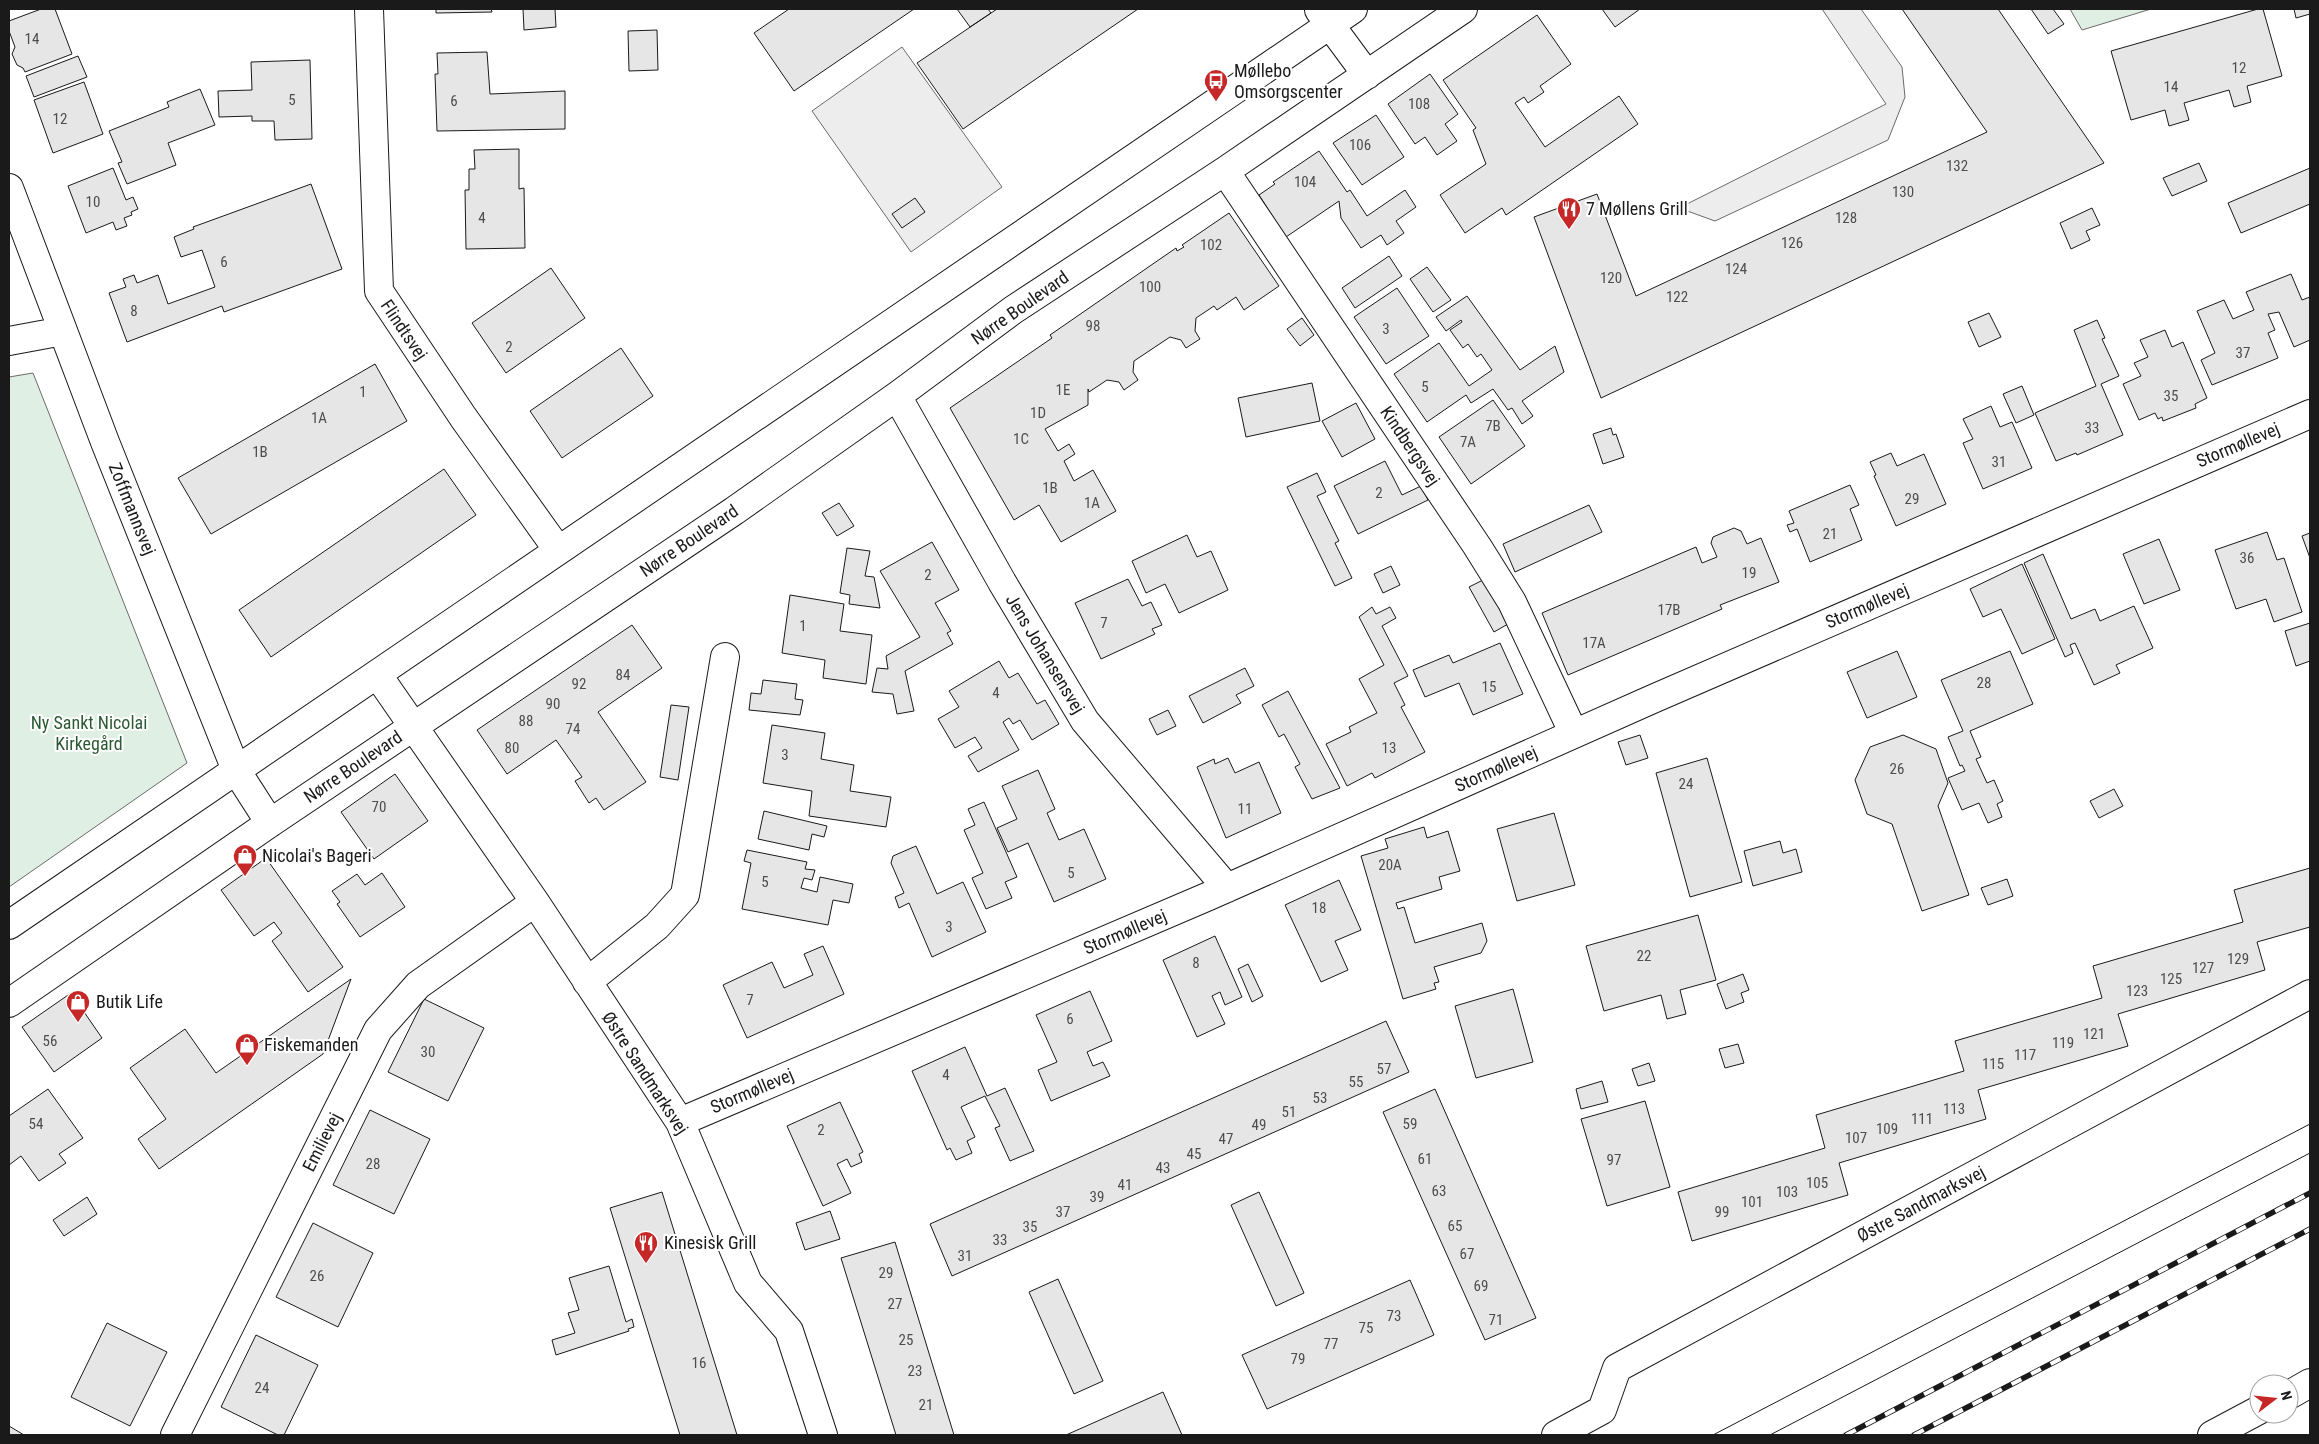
<svg xmlns="http://www.w3.org/2000/svg" width="2319" height="1444" viewBox="0 0 2319 1444" font-family="'Roboto Condensed',sans-serif">
	<style>
		.green { fill: #e0efe3; stroke: #6a6a6a }
		.parking { fill: #ededed; stroke: #6a6a6a }
		.building { fill: #e6e6e6; stroke: #1a1a1a }
		.lines { fill: none; stroke-linecap: round; stroke-linejoin: round }
		.minor-casing { stroke: #1a1a1a; stroke-width: 30 }
		.minor { stroke: #fff; stroke-width: 28 }
		.tram { stroke: #1a1a1a; stroke-width: 1 }
		.rail-casing { stroke: #1a1a1a; stroke-width: 5.5 }
		.rail { stroke: #fff; stroke-width: 4; stroke-dasharray: 11; stroke-linecap: butt }
		.labels { text-anchor: middle; stroke-width: 4; stroke-linejoin: round; paint-order: stroke }
		.number-label { font-size: 15px; fill: #4d4d4d }
		.poi-label { font-size: 18px; fill: #1a1a1a; stroke: #fff; text-anchor: start }
		.street-label { font-size: 18px; fill: #1a1a1a; stroke: #fff }
		.park-label { font-size: 18px; fill: #2b5a34; stroke: #fff }
	</style>
	<rect width="100%" height="100%" fill="#fff"/>
	<path class="green" d="M2070 9H2151L2082 30Z
		M33 373 187 763 9 887V377Z"/>
	<path class="parking" d="M1822 9H1861L1902 67 1905 97 1888 140 1715 221 1679 208 1886 104Z
		M902 47 1002 187 911 252 812 111Z"/>
	<path class="building" d="M41 9H55L72 54 25 72 23 68 17 65 12 54 15 47 9 31V21Z
		M436 9H491L492 12 436 13Z
		M523 9H555L556 27 524 30Z
		M789 9H914L794 91 754 33Z
		M957 9H988L991 13 970 27Z
		M997 9H1138L963 129 917 63Z
		M1602 9H1640L1615 27Z
		M1902 9H1998L2104 163 1601 398 1534 217 1597 194 1636 296 1987 132Z
		M2031 9H2053L2064 24 2048 34Z
		M2258 9H2263L2282 76 2247 86 2251 102 2234 107 2229 90 2184 103 2189 120 2169 126 2165 110 2131 120 2111 51Z
		M2294 9H2310V14L2296 18Z
		M1537 15 1571 64 1540 86 1544 92 1528 103 1524 97 1515 103 1545 147 1619 96 1638 124 1506 215 1502 208 1465 233 1440 195 1486 164 1473 130 1476 128 1443 80Z
		M657 30 658 70 629 71 628 31Z
		M487 52 490 94 565 91V129L437 131 435 74H438L437 53Z
		M78 56 87 77 34 97 26 76Z
		M310 60 312 139 275 140 274 121H252V116L219 117 218 91 252 90 251 62Z
		M1430 74 1458 114 1445 124 1457 141 1437 155 1425 137 1415 144 1388 104Z
		M84 82 103 134 53 153 34 100Z
		M200 89 215 125 168 143 176 165 127 184 118 163 122 162 109 131 169 107 167 102Z
		M1376 115 1404 157 1362 185 1333 143Z
		M519 149V189L524 188 525 248 466 249 465 190H469V169H475L474 150Z
		M1319 151 1347 192 1350 190 1367 216 1405 190 1416 207 1396 221 1404 233 1387 245 1381 235 1361 248 1341 218 1339 201 1286 237 1259 195 1275 184 1273 182Z
		M2199 163 2207 181 2172 196 2163 178Z
		M113 168 126 200 133 197 138 209 131 212 132 215 124 218 127 226 116 230 113 222 86 233 68 186Z
		M2310 168V204L2241 233 2228 203Z
		M311 184 342 269 224 312 222 306 127 342 109 293 126 287 123 279 134 275 137 283 158 275 168 304 215 287 202 250 181 257 174 237 194 229 193 227Z
		M915 198 925 212 902 228 892 214Z
		M2092 208 2100 225 2086 231 2090 240 2071 249 2060 223Z
		M1229 213 1279 286 1244 310 1236 297 1217 310 1214 306 1196 318 1195 331 1200 339 1186 348 1181 340 1170 337 1134 361 1133 372 1138 380 1124 390 1119 382 1107 380 1089 392 1088 389V405L1045 429 1058 451 1069 444 1075 454 1064 461 1074 481 1093 470 1116 511 1061 542 1039 505 1014 520 950 408 1052 338 1050 335 1176 248 1177 251 1184 247 1182 245Z
		M1389 256 1402 276 1355 308 1342 288Z
		M1427 267 1451 300 1433 312 1410 279Z
		M551 268 585 318 506 373 472 323Z
		M2291 274 2302 300 2310 297V340L2294 347 2279 312 2268 314 2275 330 2268 333 2278 358 2212 385 2201 360 2215 353 2197 311 2224 300 2233 319 2254 310 2246 292Z
		M1397 288 1429 336 1386 364 1354 317Z
		M1467 296 1520 370 1555 346 1564 372 1522 401 1533 416 1522 424 1512 408 1508 410 1493 389 1471 403 1466 395 1427 422 1394 374 1439 343 1469 386 1492 370 1481 354 1477 357 1468 344 1463 348 1450 330 1462 322 1461 320 1446 331 1436 317Z
		M1989 313 2001 337 1979 347 1968 322Z
		M1302 318 1314 335 1300 346 1287 329Z
		M2097 320 2105 338 2102 339 2119 376 2101 384 2123 435 2077 455 2076 453 2056 461 2035 413 2096 386 2074 330Z
		M2165 330 2172 347 2183 342 2207 398 2195 404 2196 408 2163 421 2162 417 2158 419 2155 413 2139 420 2123 384 2141 376 2134 363 2148 357 2140 340Z
		M621 348 653 396 562 458 530 411Z
		M375 364 407 421 211 534 178 478Z
		M1312 383 1320 421 1246 437 1238 398Z
		M2022 386 2034 415 2016 423 2003 394Z
		M1493 400 1525 446 1471 484 1439 437Z
		M1356 403 1375 439 1342 457 1322 421Z
		M1991 406 2000 427 2012 422 2032 468 1983 489 1963 443 1973 439 1963 419Z
		M1611 428 1613 435 1616 434 1624 457 1603 464 1593 434Z
		M1891 453 1897 466 1924 454 1946 504 1896 526 1874 476 1876 475 1870 462Z
		M1385 461 1402 495 1421 486 1428 500 1358 534 1334 486Z
		M444 469 476 515 271 657 239 610Z
		M1317 473 1326 492 1317 496 1339 541 1335 543 1352 578 1335 586 1287 487Z
		M1850 485 1859 505 1850 509 1862 540 1810 562 1797 529 1790 532 1787 525 1794 523 1789 511Z
		M839 503 854 526 837 536 822 513Z
		M1589 505 1602 532 1515 572 1503 544Z
		M1734 528 1741 531 1747 544 1761 538 1779 582 1720 605 1722 609 1568 675 1542 613 1696 547 1702 563 1717 557 1711 543 1713 537Z
		M2267 532 2277 560 2284 558 2302 612 2274 622 2266 599 2236 609 2215 550Z
		M2310 533V558L2302 536Z
		M1187 535 1197 557 1211 551 1228 590 1179 613 1165 584 1146 593 1132 561Z
		M2159 539 2180 590 2144 604 2123 554Z
		M932 542 959 590 935 603 951 631 947 633 953 644 905 671 914 711 897 714 893 694 872 692 877 668 888 669 886 656 920 637 880 571Z
		M847 548 870 551 865 576 874 577 880 608 849 604 850 595 840 593Z
		M2043 554 2071 619 2095 609 2100 621 2134 606 2153 648 2116 665 2120 673 2094 685 2075 643 2070 645 2073 653 2065 657 2024 563Z
		M2022 564 2055 639 2022 654 2001 609 1983 617 1970 589Z
		M1391 566 1400 585 1383 593 1374 574Z
		M1128 579 1142 606 1151 602 1162 625 1152 629 1155 634 1101 659 1075 603Z
		M1483 580 1508 624 1494 632 1469 587Z
		M790 595 844 604 840 631 872 635 866 684 823 678 825 660 782 653Z
		M1372 607 1376 614 1390 607 1396 618 1382 626 1408 676 1394 683 1405 705 1401 707 1425 752 1375 778 1372 773 1347 786 1326 744 1351 732 1349 727 1377 713 1359 679 1384 665 1359 617Z
		M2310 623V661L2296 666 2285 631Z
		M632 625 662 668 598 712 646 782 604 810 596 798 589 803 575 781 582 777 556 740 507 774 477 730Z
		M1500 643 1523 694 1473 715 1459 683 1425 697 1413 670 1449 655 1453 663Z
		M1897 651 1917 697 1867 718 1847 672Z
		M2010 651 2033 704 1970 731 1981 757 1976 759 1987 783 1994 780 2003 801 1997 804 2002 817 1988 823 1979 803 1962 810 1948 778 1965 771 1962 765 1960 766 1948 737 1963 731 1941 680Z
		M999 661 1009 678 1018 673 1037 704 1045 700 1059 724 1032 740 1020 720 1013 724 1009 718 1003 722 1019 750 978 772 968 756 982 748 975 737 955 748 938 719 959 707 949 691Z
		M1245 668 1254 686 1236 695 1241 703 1203 723 1189 696Z
		M763 680 797 684 795 699 803 700 800 715 749 710 751 693 761 694Z
		M1288 691 1340 788 1312 799 1295 767 1300 764 1284 734 1279 737 1262 705Z
		M671 705 689 707 678 780 660 777Z
		M1168 710 1176 726 1157 735 1149 719Z
		M772 725 825 733 821 759 854 765 850 791 891 797 886 827 809 816 812 791 763 783Z
		M1640 735 1648 758 1626 765 1618 742Z
		M1903 735 1936 749 1948 783 1938 806 1969 895 1922 911 1892 824 1867 814 1855 780 1870 747Z
		M1228 758 1235 773 1259 762 1281 813 1226 838 1197 767 1214 759 1215 764Z
		M1707 758 1742 882 1690 897 1656 773Z
		M1038 770 1055 809 1047 813 1059 840 1084 829 1106 879 1054 902 1028 843 1008 852 997 828 1017 819 1002 786Z
		M395 774 428 821 374 859 341 812Z
		M2114 789 2123 806 2099 818 2090 801Z
		M984 802 1017 877 1005 882 1012 898 986 909 972 878 983 873 964 830 975 825 968 809Z
		M764 811 827 826 824 837 812 834 809 850 758 839Z
		M1554 813 1575 885 1517 901 1497 829Z
		M1424 827 1427 838 1448 831 1460 871 1439 877 1442 889 1396 903 1398 909 1404 907 1415 943 1482 923 1487 941 1481 953 1434 967 1439 982 1434 983 1436 989 1403 999 1361 856 1388 848 1385 839Z
		M1780 841 1783 853 1796 849 1802 872 1753 886 1744 851Z
		M916 846 937 894 963 882 986 932 932 957 909 903 899 908 895 897 904 893 891 863 893 856Z
		M747 850 807 862 805 869 815 870 812 880 804 878 801 888 817 892 820 877 853 884 849 903 833 900 828 925 742 909 751 863 744 861Z
		M266 858 343 967 308 992 272 941 282 933 274 922 254 936 221 890Z
		M2310 868V927L2257 942 2265 970 2118 1014 2128 1046 1978 1090 1986 1119 1839 1163 1848 1195 1692 1241 1678 1192 1825 1148 1816 1115 1964 1071 1955 1041 2102 998 2093 966 2243 922 2234 890Z
		M382 873 405 907 360 937 337 904 340 902 332 891 357 874 365 885Z
		M2007 879 2013 896 1988 905 1981 888Z
		M1339 880 1361 930 1335 941 1348 970 1321 982 1285 905Z
		M1698 915 1716 980 1680 990 1686 1014 1667 1019 1661 995 1604 1011 1586 946Z
		M1215 936 1242 997 1225 1005 1220 992 1212 996 1225 1024 1197 1037 1163 960Z
		M823 946 844 994 747 1038 723 985 772 962 784 988 813 975 804 954Z
		M1248 964 1263 996 1252 1002 1238 969Z
		M1743 974 1749 990 1741 993 1744 1002 1726 1009 1717 984Z
		M351 979 323 1054 159 1169 138 1139 166 1119 130 1068 185 1029 216 1073Z
		M1513 989 1533 1062 1476 1078 1455 1006Z
		M1090 991 1112 1041 1087 1052 1093 1066 1103 1062 1110 1076 1051 1101 1038 1070 1057 1062 1036 1015Z
		M71 993 102 1038 54 1072 22 1027Z
		M424 999 484 1028 448 1101 388 1072Z
		M1386 1021 1409 1072 952 1276 930 1224Z
		M1738 1044 1744 1063 1725 1068 1719 1049Z
		M965 1047 987 1096 1005 1088 1034 1151 1010 1161 995 1128 1000 1126 985 1096 961 1107 975 1137 967 1141 972 1153 956 1160 950 1148 947 1150 912 1071Z
		M1649 1063 1655 1081 1638 1086 1632 1069Z
		M1602 1081 1608 1102 1581 1109 1576 1089Z
		M48 1089 83 1138 59 1154 66 1163 39 1181 21 1156 9 1165V1116Z
		M1435 1089 1536 1318 1485 1340 1383 1112Z
		M1645 1101 1670 1187 1607 1206 1581 1119Z
		M840 1102 863 1152 859 1154 862 1162 851 1167 847 1159 837 1164 851 1193 823 1206 787 1126Z
		M370 1110 430 1139 394 1214 333 1185Z
		M662 1192 737 1435H680L610 1208Z
		M1259 1192 1304 1293 1276 1306 1231 1205Z
		M87 1197 97 1214 64 1236 53 1220Z
		M830 1211 840 1239 805 1250 796 1223Z
		M313 1223 373 1253 338 1327 276 1297Z
		M895 1242 954 1435H896L841 1258Z
		M609 1266 626 1322 632 1319 634 1327 628 1329 629 1331 556 1355 552 1340 575 1333 568 1313 579 1310 569 1278Z
		M1058 1279 1103 1381 1074 1394 1029 1292Z
		M1410 1280 1434 1335 1267 1409 1242 1355Z
		M107 1323 167 1352 130 1426 71 1397Z
		M256 1335 318 1365 284 1435H278L221 1407Z
		M1163 1392 1182 1435H1066Z
		M9 1426 24 1435H9Z"/>
	<g class="lines">
		<g class="minor-casing">
			<path id="minor" d="M369 9 379 291 463 417 558 550
				M1319 10 1367 75
				M1225 171 1477 546 1512 602 1574 734
				M9 188 105 442 236 770 270 823
				M9 341 63 331
				M897 396 1002 582 1085 721 1227 888
				M377 674 535 902 680 1122 748 1283 789 1331 823 1435
				M9 925 1353 9
				M587 982 657 926 685 895 725 657
				M9 1003 270 823 734 511 897 396 1013 310 1225 171 1463 9
				M680 1122 1209 896 1655 698 2310 414
				M2289 1395 2310 1383
				M175 1435 378 1030 418 985 535 902
				M1556 1435 1602 1410 1617 1368 2310 994
				M2212 1435 2259 1410"/>
		</g>
		<use href="#minor" class="minor"/>
		<path class="tram" d="M1713 1435 2310 1124
			M1770 1435 2310 1153"/>
		<g class="rail-casing">
			<path id="rail" d="M1846 1435 2310 1193
				M1914 1435 2310 1229"/>
		</g>
		<use href="#rail" class="rail"/>
	</g>
	<defs>
		<g id="bus-pin" transform="scale(1.25)"><path d="M0 17L-7.5 6A9.5 9.5 0 1 1 7.5 6Z" fill="#c62828" stroke="#fff"/><path d="M-5-6H5V4H4V6H2V4H-2V6H-4V4H-5ZM-3.5-4V0h7V-4ZM-3.5 1.2v1.5H-2V1.2ZM2 1.2v1.5H3.5V1.2Z" fill="#fff"/></g>
		<g id="restaurant-pin" transform="scale(1.25)"><path d="M0 17L-7.5 6A9.5 9.5 0 1 1 7.5 6Z" fill="#c62828" stroke="#fff"/><path d="M-5-6h1v4h1v-4h1v4h1v-4h1v5L-1.5 .5V6h-2V.5L-5-1ZM5-6V6H3V1.5H1.5Q1.5-4 5-6Z" fill="#fff"/></g>
		<g id="shop-pin" transform="scale(1.25)"><path d="M0 17L-7.5 6A9.5 9.5 0 1 1 7.5 6Z" fill="#c62828" stroke="#fff"/><path d="M-5-2.5h2.3a2.7 3.5 0 0 1 5.4 0H5L5.5 6h-11ZM-1.5-2.5h3a1.5 2.3 0 0 0-3 0Z" fill="#fff"/></g>
	</defs>
	<g fill-rule="evenodd">
		<use href="#bus-pin" x="1216" y="81"/>
		<use href="#restaurant-pin" x="1569" y="209"/>
		<use href="#shop-pin" x="245" y="856"/>
		<use href="#shop-pin" x="78" y="1002"/>
		<use href="#shop-pin" x="247" y="1045"/>
		<use href="#restaurant-pin" x="646" y="1243"/>
	</g>
	<g class="labels">
		<g class="number-label">
			<text x="32" y="44">14</text>
			<text x="2239" y="73">12</text>
			<text x="2171" y="92">14</text>
			<text x="292" y="105">5</text>
			<text x="454" y="106">6</text>
			<text x="1419" y="109">108</text>
			<text x="60" y="124">12</text>
			<text x="1360" y="150">106</text>
			<text x="1957" y="171">132</text>
			<text x="1305" y="187">104</text>
			<text x="1903" y="197">130</text>
			<text x="93" y="207">10</text>
			<text x="482" y="223">4</text>
			<text x="1846" y="223">128</text>
			<text x="1792" y="248">126</text>
			<text x="1211" y="250">102</text>
			<text x="224" y="267">6</text>
			<text x="1736" y="274">124</text>
			<text x="1611" y="283">120</text>
			<text x="1150" y="292">100</text>
			<text x="1677" y="302">122</text>
			<text x="134" y="316">8</text>
			<text x="1093" y="331">98</text>
			<text x="1386" y="334">3</text>
			<text x="509" y="352">2</text>
			<text x="2243" y="358">37</text>
			<text x="1425" y="392">5</text>
			<text x="1063" y="395">1E</text>
			<text x="363" y="397">1</text>
			<text x="2171" y="401">35</text>
			<text x="1038" y="418">1D</text>
			<text x="319" y="423">1A</text>
			<text x="1493" y="431">7B</text>
			<text x="2092" y="433">33</text>
			<text x="1021" y="444">1C</text>
			<text x="1468" y="447">7A</text>
			<text x="260" y="457">1B</text>
			<text x="1999" y="467">31</text>
			<text x="1050" y="493">1B</text>
			<text x="1379" y="498">2</text>
			<text x="1912" y="504">29</text>
			<text x="1092" y="508">1A</text>
			<text x="1830" y="539">21</text>
			<text x="2247" y="563">36</text>
			<text x="1749" y="578">19</text>
			<text x="928" y="580">2</text>
			<text x="1669" y="615">17B</text>
			<text x="1104" y="628">7</text>
			<text x="803" y="631">1</text>
			<text x="1594" y="648">17A</text>
			<text x="623" y="680">84</text>
			<text x="1984" y="688">28</text>
			<text x="579" y="689">92</text>
			<text x="1489" y="692">15</text>
			<text x="996" y="698">4</text>
			<text x="553" y="709">90</text>
			<text x="526" y="726">88</text>
			<text x="573" y="734">74</text>
			<text x="512" y="753">80</text>
			<text x="1389" y="753">13</text>
			<text x="785" y="760">3</text>
			<text x="1897" y="774">26</text>
			<text x="1686" y="789">24</text>
			<text x="379" y="812">70</text>
			<text x="1245" y="814">11</text>
			<text x="1390" y="870">20A</text>
			<text x="1071" y="878">5</text>
			<text x="765" y="887">5</text>
			<text x="1319" y="913">18</text>
			<text x="949" y="932">3</text>
			<text x="1644" y="961">22</text>
			<text x="2238" y="964">129</text>
			<text x="1196" y="968">8</text>
			<text x="2203" y="973">127</text>
			<text x="2171" y="984">125</text>
			<text x="2137" y="996">123</text>
			<text x="750" y="1005">7</text>
			<text x="1070" y="1024">6</text>
			<text x="2094" y="1039">121</text>
			<text x="50" y="1046">56</text>
			<text x="2063" y="1048">119</text>
			<text x="428" y="1057">30</text>
			<text x="2025" y="1060">117</text>
			<text x="1993" y="1069">115</text>
			<text x="1384" y="1074">57</text>
			<text x="946" y="1080">4</text>
			<text x="1356" y="1087">55</text>
			<text x="1320" y="1103">53</text>
			<text x="1954" y="1114">113</text>
			<text x="1289" y="1117">51</text>
			<text x="1922" y="1124">111</text>
			<text x="36" y="1129">54</text>
			<text x="1410" y="1129">59</text>
			<text x="1259" y="1130">49</text>
			<text x="1887" y="1134">109</text>
			<text x="821" y="1135">2</text>
			<text x="1856" y="1143">107</text>
			<text x="1226" y="1144">47</text>
			<text x="1194" y="1159">45</text>
			<text x="1425" y="1164">61</text>
			<text x="1614" y="1165">97</text>
			<text x="373" y="1169">28</text>
			<text x="1163" y="1173">43</text>
			<text x="1817" y="1188">105</text>
			<text x="1125" y="1190">41</text>
			<text x="1439" y="1196">63</text>
			<text x="1787" y="1197">103</text>
			<text x="1097" y="1202">39</text>
			<text x="1752" y="1207">101</text>
			<text x="1063" y="1217">37</text>
			<text x="1722" y="1217">99</text>
			<text x="1455" y="1231">65</text>
			<text x="1030" y="1232">35</text>
			<text x="1000" y="1245">33</text>
			<text x="1467" y="1259">67</text>
			<text x="965" y="1261">31</text>
			<text x="886" y="1278">29</text>
			<text x="317" y="1281">26</text>
			<text x="1481" y="1291">69</text>
			<text x="895" y="1309">27</text>
			<text x="1394" y="1321">73</text>
			<text x="1496" y="1325">71</text>
			<text x="1366" y="1333">75</text>
			<text x="906" y="1345">25</text>
			<text x="1331" y="1349">77</text>
			<text x="1298" y="1364">79</text>
			<text x="699" y="1368">16</text>
			<text x="915" y="1376">23</text>
			<text x="262" y="1393">24</text>
			<text x="926" y="1410">21</text>
		</g>
		<g class="poi-label">
			<text x="1234" y="77">Møllebo<tspan x="1234" dy="21">Omsorgscenter</tspan></text>
			<text x="1586" y="215">7 Møllens Grill</text>
			<text x="262" y="862">Nicolai's Bageri</text>
			<text x="96" y="1008">Butik Life</text>
			<text x="264" y="1051">Fiskemanden</text>
			<text x="664" y="1249">Kinesisk Grill</text>
		</g>
		<g class="street-label">
			<text transform="translate(1020 308) rotate(-35)" y="6">Nørre Boulevard</text>
			<text transform="translate(404 330) rotate(56)" y="6">Flindtsvej</text>
			<text transform="translate(2238 445) rotate(-23)" y="6">Stormøllevej</text>
			<text transform="translate(1410 446) rotate(56)" y="6">Kindbergsvej</text>
			<text transform="translate(132 509) rotate(68)" y="6">Zoffmannsvej</text>
			<text transform="translate(689 541) rotate(-34)" y="6">Nørre Boulevard</text>
			<text transform="translate(1867 606) rotate(-23)" y="6">Stormøllevej</text>
			<text transform="translate(1045 654) rotate(59)" y="6">Jens Johansensvej</text>
			<text transform="translate(353 767) rotate(-34)" y="6">Nørre Boulevard</text>
			<text transform="translate(1496 769) rotate(-24)" y="6">Stormøllevej</text>
			<text transform="translate(1125 932) rotate(-23)" y="6">Stormøllevej</text>
			<text transform="translate(645 1073) rotate(57)" y="6">Østre Sandmarksvej</text>
			<text transform="translate(752 1091) rotate(-23)" y="6">Stormøllevej</text>
			<text transform="translate(322 1142) rotate(-63)" y="6">Emilievej</text>
			<text transform="translate(1921 1204) rotate(-28)" y="6">Østre Sandmarksvej</text>
		</g>
		<g class="park-label">
			<text x="89" y="729">Ny Sankt Nicolai<tspan x="89" dy="21">Kirkegård</tspan></text>
		</g>
	</g>
	<rect width="2319" height="1444" fill="none" stroke="#1a1a1a" stroke-width="20"/>
	<g transform="translate(2274 1399) rotate(74)"><circle r="24" fill="#ffffff" stroke="#a3a3a3"/>
	<path d="M0-4L9 19L0 12L-9 19Z" fill="#c62828"/>
	<text y="-8" font-size="14" font-weight="bold" text-anchor="middle" fill="#1a1a1a">N</text>
	</g>
</svg>
